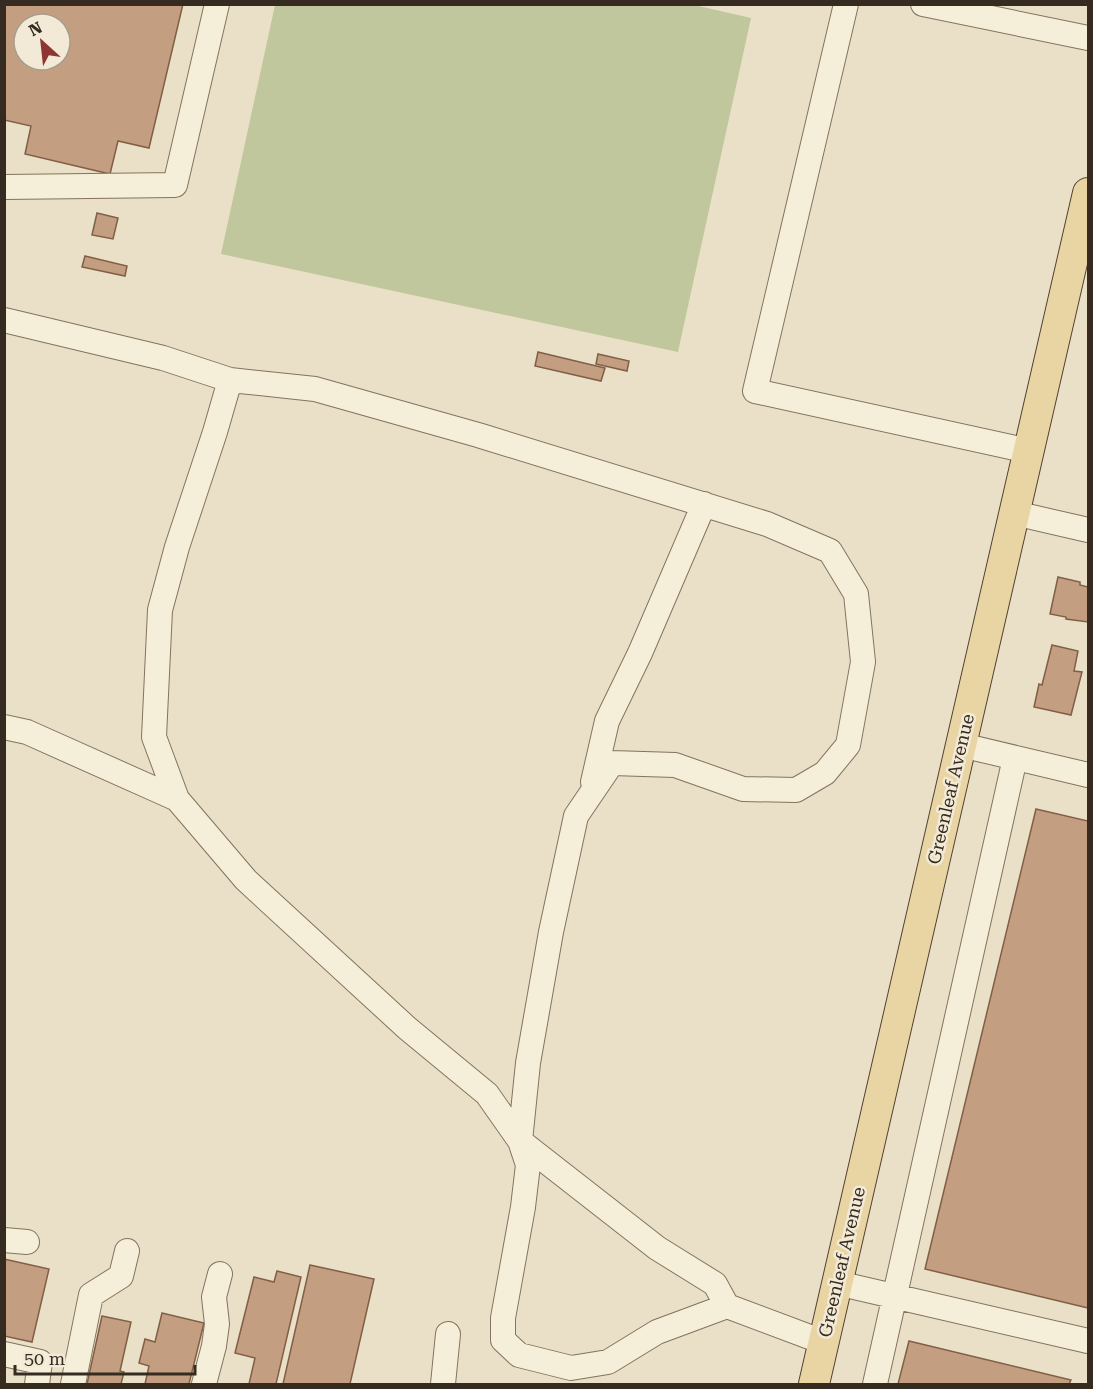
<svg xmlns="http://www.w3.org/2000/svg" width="1093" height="1389" viewBox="0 0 1093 1389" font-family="'Roboto Serif',serif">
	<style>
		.green { fill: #c1c79c }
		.building { fill: #c49e80; stroke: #805f46; stroke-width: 1.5; fill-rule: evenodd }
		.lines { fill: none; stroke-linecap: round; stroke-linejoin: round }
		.minor-casing { stroke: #84735e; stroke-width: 26 }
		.major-casing { stroke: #524232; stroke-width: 32 }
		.minor { stroke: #f5eed9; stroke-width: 24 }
		.major { stroke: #e9d5a3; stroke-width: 30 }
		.labels { text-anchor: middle; stroke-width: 5; stroke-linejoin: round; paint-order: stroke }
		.street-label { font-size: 18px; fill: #352b20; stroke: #f2ead6 }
	</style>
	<rect width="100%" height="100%" fill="#eae0c7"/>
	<path class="green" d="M690 4 751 18 678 352 221 254 275 5Z"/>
	<path class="building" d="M4 4H183L149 148 118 141 110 174 25 154 31 126 4 120ZM24 24H60V60H24Z
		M97 213 118 218 113 239 92 235Z
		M85 256 127 266 125 276 82 267Z
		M538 352 605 368 601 381 535 366Z
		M598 354 629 361 627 371 596 364Z
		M1058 577 1080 582V585L1088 587V622L1066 619V617L1050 614Z
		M1052 645 1078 651 1074 671 1082 672 1071 715 1034 707 1039 684 1042 685Z
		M1036 809 1088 821V1308L925 1269Z
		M4 1259 49 1269 32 1342 4 1336Z
		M310 1265 374 1279 350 1384H283Z
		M277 1271 301 1277 276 1384H249L255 1358 235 1353 254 1277 274 1282Z
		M162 1313 204 1323 189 1384H145L149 1366 139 1363 145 1339 155 1342Z
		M102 1316 131 1322 120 1371 124 1372 121 1384H87Z
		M909 1341 1071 1380 1069 1384H898Z"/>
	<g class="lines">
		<g class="minor-casing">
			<path id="minor" d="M846 4 755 391 1029 451
				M923 4 1088 38
				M4 187 175 185 217 4
				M4 320 163 358 230 380 215 432 177 547 160 610 154 737 177 799 246 880 407 1028 487 1094 520 1141 528 1165 523 1207 503 1318V1340L519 1355 571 1368 608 1362 657 1332 727 1306
				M230 380 315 389 478 435 767 524 830 551 856 594 863 662 848 745 825 773 796 790 743 789 675 765 612 763 576 816 551 932 528 1063 520 1141 657 1248 715 1284 727 1306 823 1342
				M1014 513 1088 530
				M4 727 27 732 177 799
				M961 745 1088 775
				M593 782 607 721 640 653 704 504
				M4 1240 27 1242
				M837 1283 1088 1341
				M4 1354 40 1362 37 1384
				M73 1384 91 1295 121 1276 127 1251
				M204 1384 214 1346 217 1324 214 1297 220 1274
				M443 1384 448 1334
				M875 1384 1015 758"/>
		</g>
		<g class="major-casing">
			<path id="major" d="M814 1384 1088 193"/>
		</g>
		<use href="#minor" class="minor"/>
		<use href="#major" class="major"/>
	</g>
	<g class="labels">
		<g class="street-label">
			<text transform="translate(951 789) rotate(-77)" y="6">Greenleaf Avenue</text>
			<text transform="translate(842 1262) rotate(-77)" y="6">Greenleaf Avenue</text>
		</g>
	</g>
	<rect width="1093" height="1389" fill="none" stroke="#352b20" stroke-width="12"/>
	<g transform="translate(42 42) rotate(333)"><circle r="28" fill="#f2ead6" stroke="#a69e8d" stroke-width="1.5"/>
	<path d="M0-4.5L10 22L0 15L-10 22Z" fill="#8d3634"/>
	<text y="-9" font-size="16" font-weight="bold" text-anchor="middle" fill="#352b20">N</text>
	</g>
	<path d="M15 1365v9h180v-9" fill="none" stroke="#352b20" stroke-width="3"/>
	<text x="24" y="1365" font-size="18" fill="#352b20" stroke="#f2ead6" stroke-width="4.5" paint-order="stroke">50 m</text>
</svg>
